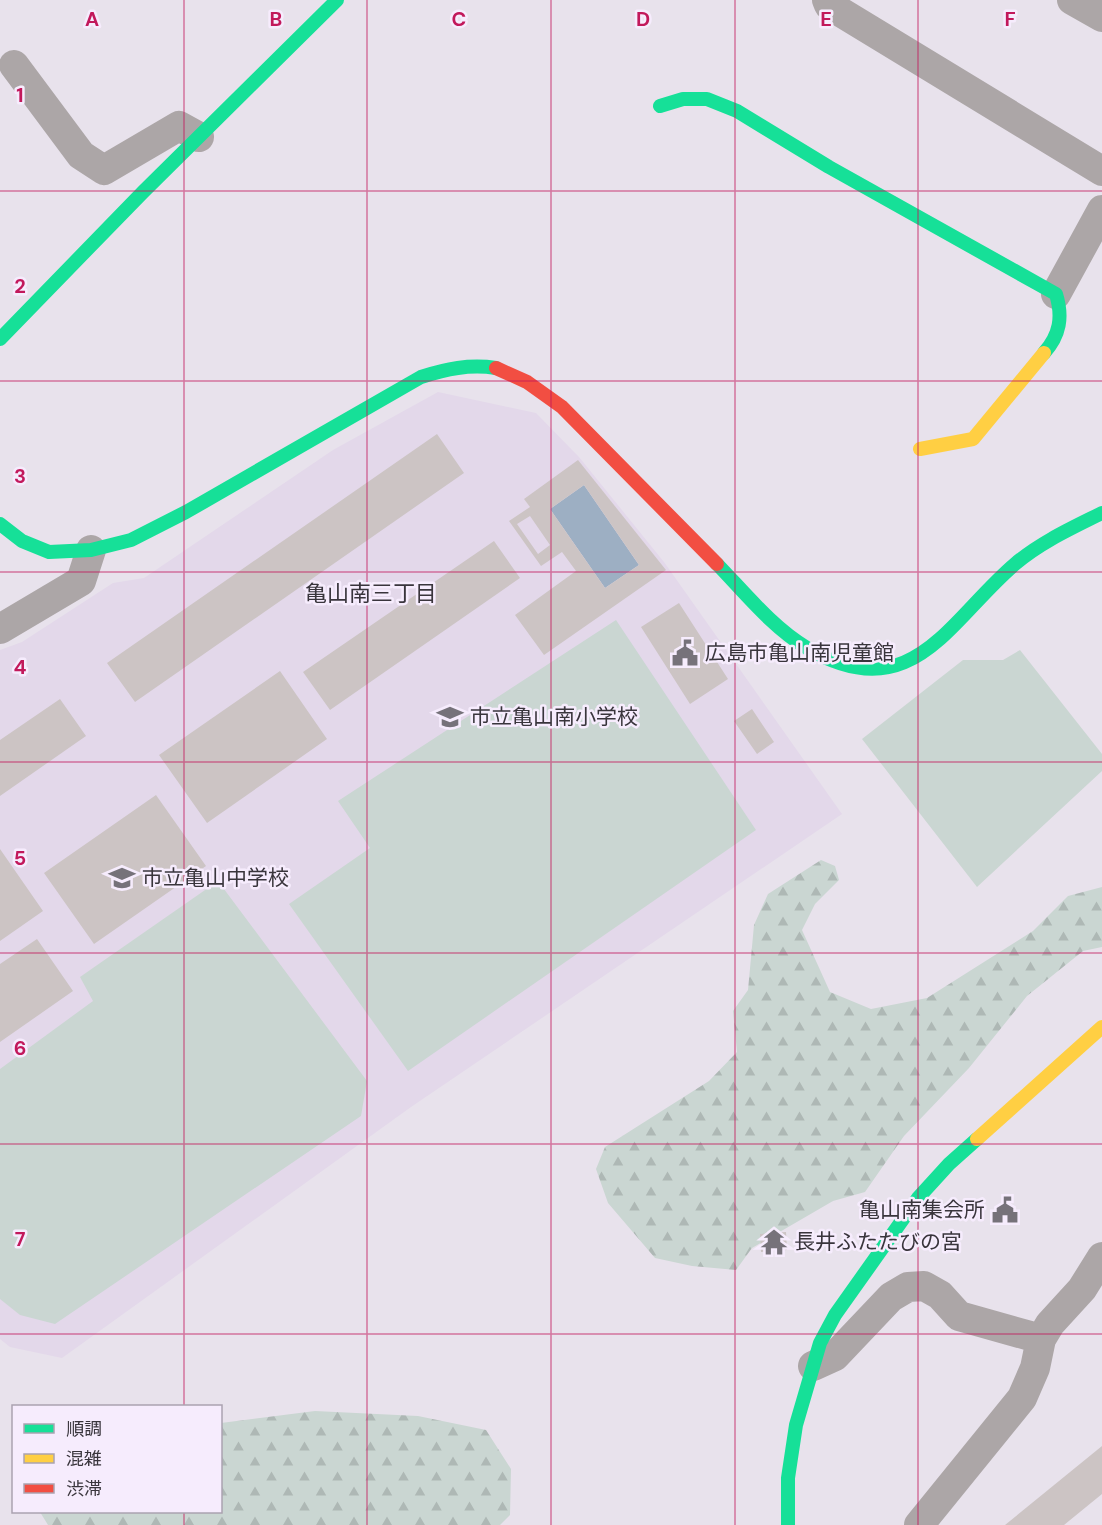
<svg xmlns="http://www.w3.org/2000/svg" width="1102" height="1525" viewBox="0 0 1102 1525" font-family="'DM Sans','Noto Sans JP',sans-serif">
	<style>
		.built { fill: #e3d8ea }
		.grass { fill: #cad6d2 }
		.forest { fill: url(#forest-firs) }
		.water { fill: #9dafc3 }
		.building { fill: #ccc4c4; fill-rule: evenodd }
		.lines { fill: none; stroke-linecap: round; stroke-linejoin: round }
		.street { stroke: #aca6a7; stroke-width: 30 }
		.fast { stroke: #16e098; stroke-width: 14 }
		.slow { stroke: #ffcf43; stroke-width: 14 }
		.jam { stroke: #f24e42; stroke-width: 14 }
		.grid { fill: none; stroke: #c2185b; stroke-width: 1.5; stroke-opacity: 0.55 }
		.labels { text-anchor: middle; stroke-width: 5; stroke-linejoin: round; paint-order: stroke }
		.poi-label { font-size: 21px; fill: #39353c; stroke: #f6ecfd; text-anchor: start }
		.neighbourhood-label { font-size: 22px; fill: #39353c; stroke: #f6ecfd }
		.grid-label { font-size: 20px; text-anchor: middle; font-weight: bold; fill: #c2185b; stroke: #f6ecfd; stroke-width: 5; stroke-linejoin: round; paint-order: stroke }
	</style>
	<defs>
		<pattern id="forest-firs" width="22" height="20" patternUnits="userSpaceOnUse" patternTransform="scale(1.5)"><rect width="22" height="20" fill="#cad6d2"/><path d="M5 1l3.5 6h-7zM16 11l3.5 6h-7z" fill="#aeb8b5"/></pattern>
	</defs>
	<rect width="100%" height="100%" fill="#e8e2ec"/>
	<path class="built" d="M438 392 536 413 579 457 664 562 842 814 411 1107 62 1358 10 1347 0 1339V650L22 642 113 583 144 578 333 450Z"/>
	<path class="grass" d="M616 620 756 830 408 1071 289 904 370 848 338 801Z
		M1020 650 1102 754V771L977 887 862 739 963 660H1003Z
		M218 881 367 1081 361 1116 55 1324 20 1315 0 1299V1069L93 1001 80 977Z"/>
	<path class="forest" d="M821 860 835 866 839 880 815 904 802 930 830 992 871 1009 927 998 1033 931 1068 896 1102 887V947L1083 951 1027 996 969 1068 904 1136 865 1192 833 1201 752 1248 736 1270 692 1266 655 1258 608 1203 596 1169 605 1147 709 1081 737 1052 733 1011 748 990 754 925 768 894Z
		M315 1411 418 1416 486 1430 511 1469 510 1515 500 1525H48L40 1512H220L221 1423Z"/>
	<path class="water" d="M584 485 639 565 605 588 550 509Z"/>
	<path class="building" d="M437 434 464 473 135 702 107 663Z
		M578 460 666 570 544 655 515 615 576 571 562 552 541 566 509 521 530 507 524 499ZM584 485 639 565 605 588 550 509ZM530 516 550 545 538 554 517 524Z
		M494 541 520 578 330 710 303 672Z
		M679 603 728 679 690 704 641 627Z
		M280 671 327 739 207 823 159 755Z
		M60 699 86 736 0 796V740Z
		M752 709 774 742 757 754 734 721Z
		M156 795 206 866 94 944 44 873Z
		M0 849 43 911 0 941Z
		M37 939 73 991 0 1042V964Z
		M786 1232 787 1250 761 1252 760 1234Z
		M1102 1446V1494L1064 1525H1005Z"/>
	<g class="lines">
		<path class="street" d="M827 0 829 5 1102 171
			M1072 0 1102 17
			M14 65 81 155 104 170 179 126 199 137
			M1056 294 1102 210
			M0 629 81 581 91 550
			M813 1366 835 1356 891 1297 908 1287 924 1286 940 1295 959 1316 1041 1339
			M919 1525 1022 1398 1035 1368 1041 1339 1050 1324 1082 1289 1102 1257"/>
		<path class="fast" d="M660 106 683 99H707L737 111 829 167 1056 294C1063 317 1060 335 1044 353
			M0 339 143 192 337 0
			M0 524 22 541 49 552 91 550 131 540 186 512 421 377C446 369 469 364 496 368
			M717 564C745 593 773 628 807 648 912 710 949 620 1015 564 1041 542 1072 528 1102 513
			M788 1525V1478L796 1425 820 1343 835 1315 918 1198 949 1164 977 1139"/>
		<path class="slow" d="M920 449 973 439 1044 353
			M977 1139 1102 1027"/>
		<path class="jam" d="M496 368 527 382 562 407 717 564"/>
	</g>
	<path class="grid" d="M184 0V1406M367 0V1525M551 0V1525M735 0V1525M918 0V1525M0 191H1102M0 381H1102M0 572H1102M0 762H1102M0 953H1102M0 1144H1102M0 1334H1102M184 1512V1525"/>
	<defs>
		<g id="civic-bare" transform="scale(2.07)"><path d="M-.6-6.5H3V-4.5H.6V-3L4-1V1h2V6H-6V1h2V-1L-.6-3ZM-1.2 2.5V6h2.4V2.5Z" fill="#76727a" stroke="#f6ecfd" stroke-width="2.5" paint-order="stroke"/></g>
		<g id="school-bare" transform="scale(2.07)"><path d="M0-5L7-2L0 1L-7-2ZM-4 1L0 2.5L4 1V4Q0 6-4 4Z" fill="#76727a" stroke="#f6ecfd" stroke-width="2.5" paint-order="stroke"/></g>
		<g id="temple-bare" transform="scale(2.07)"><path d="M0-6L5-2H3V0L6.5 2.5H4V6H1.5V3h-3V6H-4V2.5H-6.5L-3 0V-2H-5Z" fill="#76727a" stroke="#f6ecfd" stroke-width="2.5" paint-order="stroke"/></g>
	</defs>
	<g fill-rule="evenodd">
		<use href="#civic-bare" x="685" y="653"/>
		<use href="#school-bare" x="450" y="717"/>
		<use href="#school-bare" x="122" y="878"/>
		<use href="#civic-bare" x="1005" y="1210"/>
		<use href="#temple-bare" x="774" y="1242"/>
	</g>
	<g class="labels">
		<g class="poi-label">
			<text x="705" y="660">広島市亀山南児童館</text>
			<text x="470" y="724">市立亀山南小学校</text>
			<text x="142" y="885">市立亀山中学校</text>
			<text x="985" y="1217" text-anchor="end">亀山南集会所</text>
			<text x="794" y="1249">長井ふたたびの宮</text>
		</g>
		<g class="neighbourhood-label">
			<text x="371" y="601">亀山南三丁目</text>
		</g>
	</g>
	<g class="grid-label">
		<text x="92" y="26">A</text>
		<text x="276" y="26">B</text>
		<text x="459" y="26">C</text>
		<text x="643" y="26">D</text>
		<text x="826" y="26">E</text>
		<text x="1010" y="26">F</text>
		<text x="20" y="102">1</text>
		<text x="20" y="293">2</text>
		<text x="20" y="483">3</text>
		<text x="20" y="674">4</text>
		<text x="20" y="865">5</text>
		<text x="20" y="1055">6</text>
		<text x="20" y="1246">7</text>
	</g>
	<rect x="12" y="1405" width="210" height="108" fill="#f6ecfd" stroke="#aaa3b0" stroke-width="1.5"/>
	<rect x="24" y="1424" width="30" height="9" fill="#16e098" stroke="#aaa3b0" stroke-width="1.5"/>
	<text x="66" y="1435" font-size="18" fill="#39353c">順調</text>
	<rect x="24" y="1454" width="30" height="9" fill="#ffcf43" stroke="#aaa3b0" stroke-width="1.5"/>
	<text x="66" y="1465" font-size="18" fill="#39353c">混雑</text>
	<rect x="24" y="1484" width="30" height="9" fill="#f24e42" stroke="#aaa3b0" stroke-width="1.5"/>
	<text x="66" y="1495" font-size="18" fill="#39353c">渋滞</text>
</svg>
